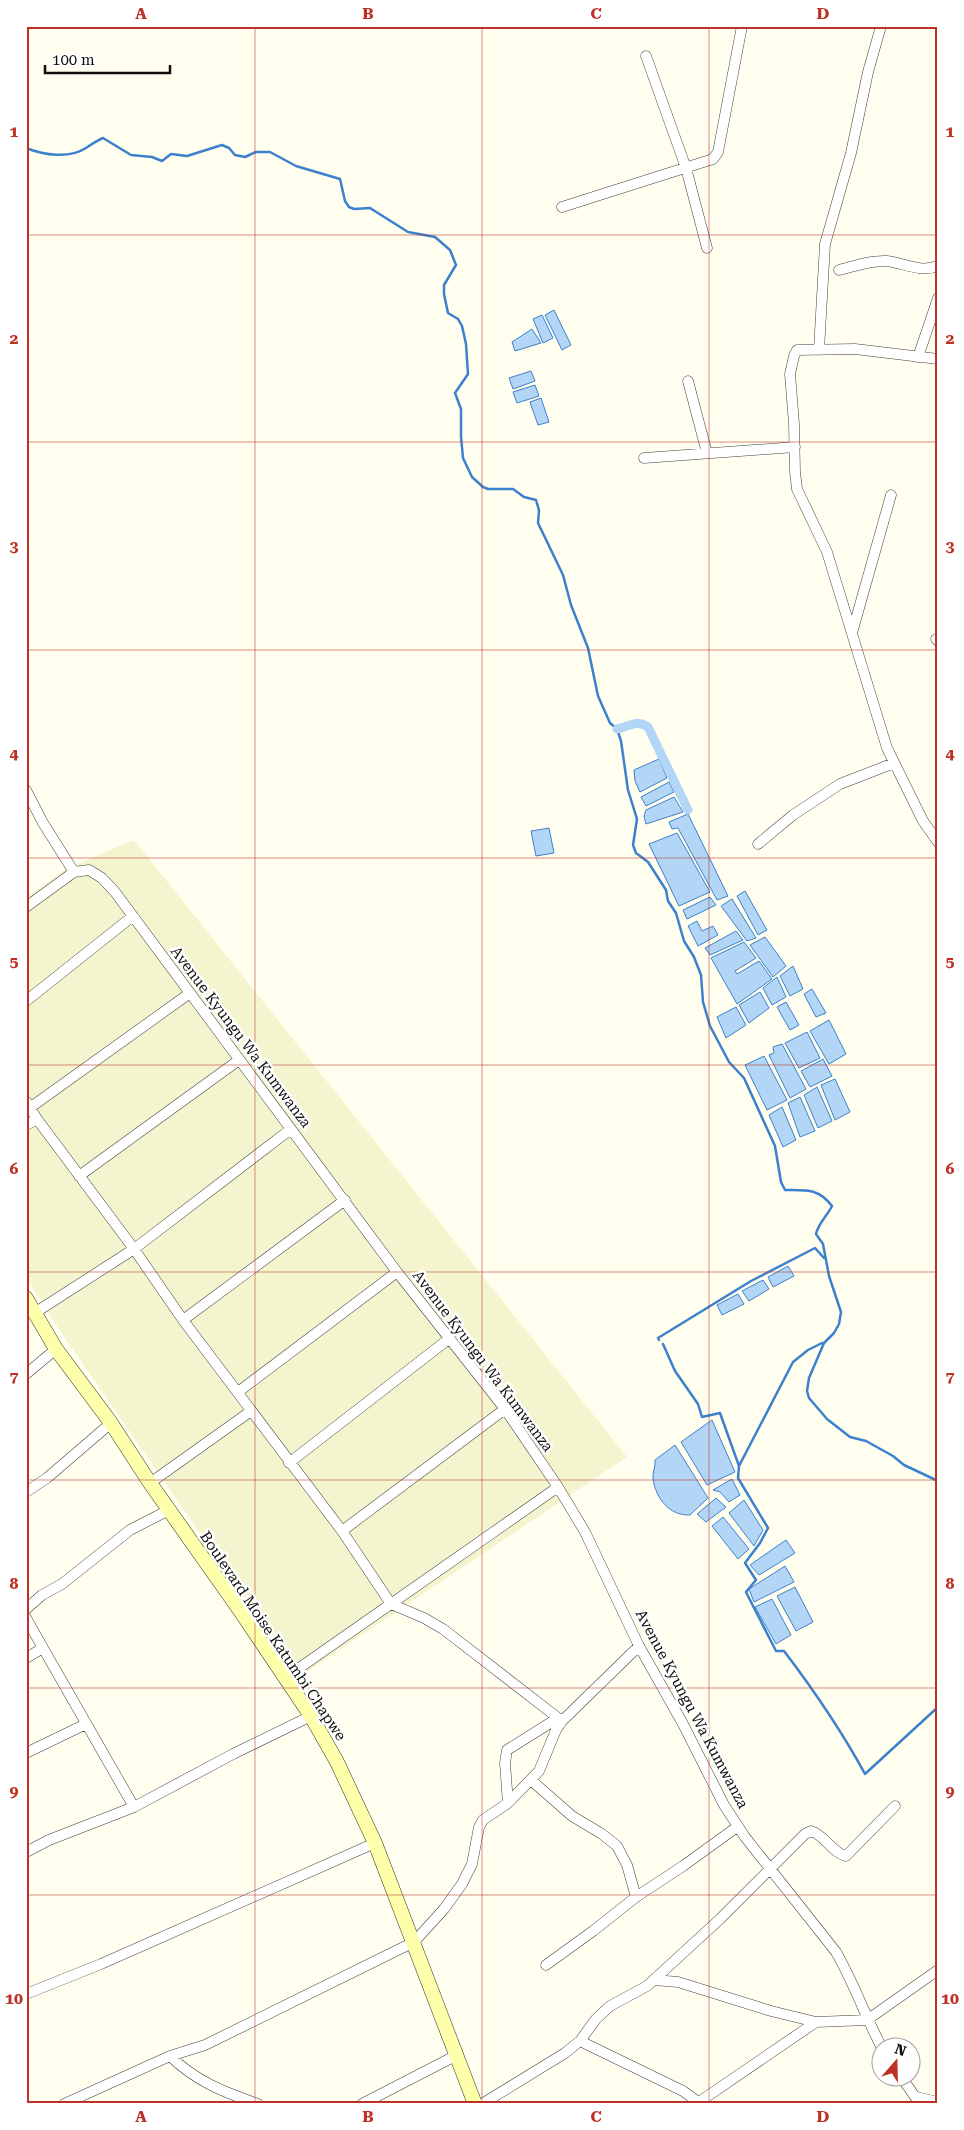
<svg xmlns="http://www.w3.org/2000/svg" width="964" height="2130" viewBox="0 0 964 2130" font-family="'Roboto Serif',serif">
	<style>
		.farmland { fill: #f4f5cf }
		.water { fill: #b4d6f6; stroke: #3b81cd }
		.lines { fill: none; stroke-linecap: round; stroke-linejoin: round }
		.stream { stroke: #3b81cd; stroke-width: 2.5 }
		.canal { stroke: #b4d6f6; stroke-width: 9 }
		.street-casing { stroke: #414141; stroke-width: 11 }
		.secondary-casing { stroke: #303030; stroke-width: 15 }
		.street { stroke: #fff; stroke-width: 10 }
		.secondary { stroke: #feffab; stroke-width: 14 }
		.grid { fill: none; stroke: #be3126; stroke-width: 1; stroke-opacity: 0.55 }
		.labels { text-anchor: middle; stroke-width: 5; stroke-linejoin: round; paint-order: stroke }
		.street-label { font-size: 15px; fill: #0e0e0e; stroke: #fff }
		.neatline { fill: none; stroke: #be3126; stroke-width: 2 }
		.grid-label { font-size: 16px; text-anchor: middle; font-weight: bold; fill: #be3126 }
	</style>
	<rect width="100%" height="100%" fill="#fffeef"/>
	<path class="farmland" d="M134 840 627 1457 299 1677 52 1319 26 1277V898L66 869Z"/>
	<path class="water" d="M554 310 571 345 562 350 545 315Z
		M542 315 553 338 543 343 533 319Z
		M532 329 541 343 515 351 512 342Z
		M531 371 535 381 513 389 509 378Z
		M535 385 539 396 517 403 513 392Z
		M541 398 549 422 538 425 530 402Z
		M659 759 667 778 640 792 635 781 634 770Z
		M669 782 674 792 646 806 641 797Z
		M674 797 683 812 646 824 644 816 646 810Z
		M688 814 728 896 717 900 678 828 672 829 669 822Z
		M549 828 554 853 536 856 531 831Z
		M677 833 710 892 679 906 649 844Z
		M745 891 767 930 758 935 737 896Z
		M710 897 716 905 687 919 683 910Z
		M732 899 756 938 747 941 721 906Z
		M697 921 702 931 713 926 718 935 698 946 688 926Z
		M736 931 743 940 710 955 705 948Z
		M765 937 786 966 773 977 750 945Z
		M744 942 756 958 735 971 737 974 759 961 772 979 737 1004 711 958Z
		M793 966 803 989 790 996 780 976Z
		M777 977 786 997 772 1005 763 988Z
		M812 989 826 1013 816 1017 804 994Z
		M760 992 769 1008 749 1023 739 1005Z
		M786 1002 799 1025 790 1030 777 1007Z
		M736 1007 746 1025 726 1038 717 1017Z
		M829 1020 846 1054 829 1064 810 1031Z
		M807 1032 820 1058 799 1068 785 1043Z
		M782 1044 806 1089 790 1098 769 1055 774 1053 773 1047Z
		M764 1056 787 1100 767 1110 745 1065Z
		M823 1059 832 1076 810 1087 801 1071Z
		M835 1079 850 1112 835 1120 821 1085Z
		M817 1087 832 1121 818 1128 804 1095Z
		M800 1097 815 1131 800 1137 788 1103Z
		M782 1107 796 1140 783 1147 769 1115Z
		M788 1266 794 1276 773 1287 768 1277Z
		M763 1280 769 1289 749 1301 742 1291Z
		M738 1294 744 1304 722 1315 717 1305Z
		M712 1420 735 1472 707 1485 681 1442Z
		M675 1445 708 1498 690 1515C670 1516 656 1499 653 1479 652 1473 656 1467 655 1460Z
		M732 1479 740 1495 729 1502 720 1492 713 1490Z
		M716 1498 726 1507 706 1522 697 1514Z
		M744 1500 763 1530 754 1546 729 1513Z
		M723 1517 749 1549 738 1559 712 1526Z
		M786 1540 795 1553 759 1575 750 1565Z
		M785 1566 794 1582 754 1602 749 1589Z
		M795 1587 813 1622 796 1631 777 1596Z
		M772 1599 791 1635 776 1644 755 1607Z"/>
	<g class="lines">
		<path class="stream" d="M26 148C44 155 69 159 86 148 92 144 96 141 103 138L131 155 152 157 162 161 171 154 187 156 222 145 229 148 235 155 245 157 256 152H270L296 166 340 179 345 201 349 207 354 209 370 208 408 232 435 237 450 250 456 265 444 285V294L448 313 458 319 462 326 466 344 468 374 455 393 461 409V437L463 458 472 477 483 487 488 489H513L524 497 536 500 539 510 538 523 563 575 571 605 588 648 598 696 610 723 617 729 621 741 628 790 637 819 633 845 636 853 648 862 666 890 668 901 676 913 684 941 694 957 701 975 703 1002 710 1026 729 1062 744 1078 775 1146 781 1182 785 1190C806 1190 818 1188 832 1206 827 1216 818 1224 816 1234L823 1244 829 1276 841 1312 839 1324 834 1333 824 1343 809 1378 807 1391 809 1398 827 1419 850 1437 866 1441 893 1456 904 1465 938 1481
			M659 1340 658 1338 751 1281 815 1248 824 1258
			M663 1344 675 1371 698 1404 702 1417 720 1413 739 1466 738 1478 768 1528 760 1543 745 1563 756 1580 746 1592 776 1651H784C816 1693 840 1728 865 1774L938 1707
			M739 1466 793 1362 808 1350 822 1343"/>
		<path class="canal" d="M617 729C628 727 637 719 648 727L688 810"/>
		<g class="street-casing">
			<path id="street" d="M646 56 686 168 707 248
				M562 207 713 159 718 152 742 26
				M839 270C855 266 871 260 887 261 904 263 920 273 938 266
				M819 350 825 244 851 153 868 72 881 26
				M918 357 938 298
				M938 359 855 349 797 350 794 356 790 374 794 424 795 472 797 489 827 552 887 748 923 821 938 842
				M688 381 707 453
				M644 458 795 447
				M852 633 891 495
				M936 639 938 641
				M26 790 43 823 74 872
				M758 844 793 815 840 784 894 763
				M26 907 74 872 89 870 102 878 115 892 397 1272 505 1409 558 1487 585 1532 639 1646 683 1724 724 1805 745 1837 836 1952C854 1983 865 2016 882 2048
				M26 1001 133 916
				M26 1101 37 1119 134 1249 183 1320 342 1531 391 1604 424 1618 443 1629 562 1721
				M31 1107 190 993
				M26 1125 37 1119
				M79 1176 239 1060
				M36 1312 134 1249 291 1129
				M183 1320 345 1200
				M26 1374 56 1349
				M238 1392 397 1272
				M289 1463 450 1338
				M150 1483 251 1411
				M26 1492 47 1478 111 1423
				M342 1531 505 1409
				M26 1609 42 1595 62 1584 130 1530 169 1510
				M26 1618 43 1648 26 1658
				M43 1648 134 1807
				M285 1678 558 1487
				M26 1753 86 1724
				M531 1780 572 1816 602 1834 617 1846 627 1865 636 1897
				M508 1803 505 1763 507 1750 558 1718
				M26 1852 49 1840 134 1807 233 1754 311 1716
				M546 1965 593 1931 636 1897 683 1866 737 1827
				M654 1980 678 1982 771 2011 816 2022 867 2020 938 1970
				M26 1994 101 1964 375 1843
				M580 2041 683 2091 701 2104
				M170 2056C197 2082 224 2092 258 2104
				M902 2078 920 2104
				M916 2097 938 2102
				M699 2102 816 2022
				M64 2104 170 2056 205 2045 414 1942 444 1909 462 1884 472 1864 479 1827 483 1820 508 1803 539 1771 556 1730 562 1721 639 1646
				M362 2104 457 2055
				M482 2104 565 2053 580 2041 596 2019 610 2006 647 1986 720 1919 805 1834 811 1831C825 1835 832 1853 846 1856L895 1806"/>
		</g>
		<g class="secondary-casing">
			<path id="secondary" d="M26 1298 56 1349 111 1423 150 1483 241 1612 311 1716 337 1762 375 1843 475 2104"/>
		</g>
		<use href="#street" class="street"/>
		<use href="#secondary" class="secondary"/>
	</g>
	<path class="grid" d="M255 26V2104M482 26V2104M709 26V2104M26 235H938M26 442H938M26 650H938M26 858H938M26 1065H938M26 1272H938M26 1480H938M26 1688H938M26 1895H938"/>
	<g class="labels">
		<g class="street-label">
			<text transform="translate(241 1037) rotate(53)" y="5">Avenue Kyungu Wa Kumwanza</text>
			<text transform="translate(483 1361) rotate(53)" y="5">Avenue Kyungu Wa Kumwanza</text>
			<text transform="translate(273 1636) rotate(56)" y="5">Boulevard Moise Katumbi Chapwe</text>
			<text transform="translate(692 1709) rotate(62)" y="5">Avenue Kyungu Wa Kumwanza</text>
		</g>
	</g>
	<rect width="964" height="2130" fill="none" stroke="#ffffff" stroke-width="55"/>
	<g transform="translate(896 2062) rotate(20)"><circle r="24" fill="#ffffff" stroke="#9f9f9f"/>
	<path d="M0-4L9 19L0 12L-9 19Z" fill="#be3126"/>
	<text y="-8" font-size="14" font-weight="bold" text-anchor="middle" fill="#0e0e0e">N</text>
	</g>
	<path d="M45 65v8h125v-8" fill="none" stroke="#0e0e0e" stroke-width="2.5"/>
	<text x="52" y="65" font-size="15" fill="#0e0e0e" stroke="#ffffff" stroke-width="4" paint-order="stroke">100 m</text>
	<rect x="28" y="28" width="908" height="2074" class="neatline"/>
	<g class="grid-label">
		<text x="141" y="19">A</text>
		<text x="368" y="19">B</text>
		<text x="596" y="19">C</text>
		<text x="823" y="19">D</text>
		<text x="14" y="137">1</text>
		<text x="950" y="137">1</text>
		<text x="14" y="344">2</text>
		<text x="950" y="344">2</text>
		<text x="14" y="552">3</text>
		<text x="950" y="552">3</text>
		<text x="14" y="759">4</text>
		<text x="950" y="759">4</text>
		<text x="14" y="967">5</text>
		<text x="950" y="967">5</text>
		<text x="14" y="1174">6</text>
		<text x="950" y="1174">6</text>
		<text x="14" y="1382">7</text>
		<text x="950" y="1382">7</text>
		<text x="14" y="1589">8</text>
		<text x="950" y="1589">8</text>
		<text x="14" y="1797">9</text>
		<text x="950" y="1797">9</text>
		<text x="14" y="2004">10</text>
		<text x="950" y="2004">10</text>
		<text x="141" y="2122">A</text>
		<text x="368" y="2122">B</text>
		<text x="596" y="2122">C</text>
		<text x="823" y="2122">D</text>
	</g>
</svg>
